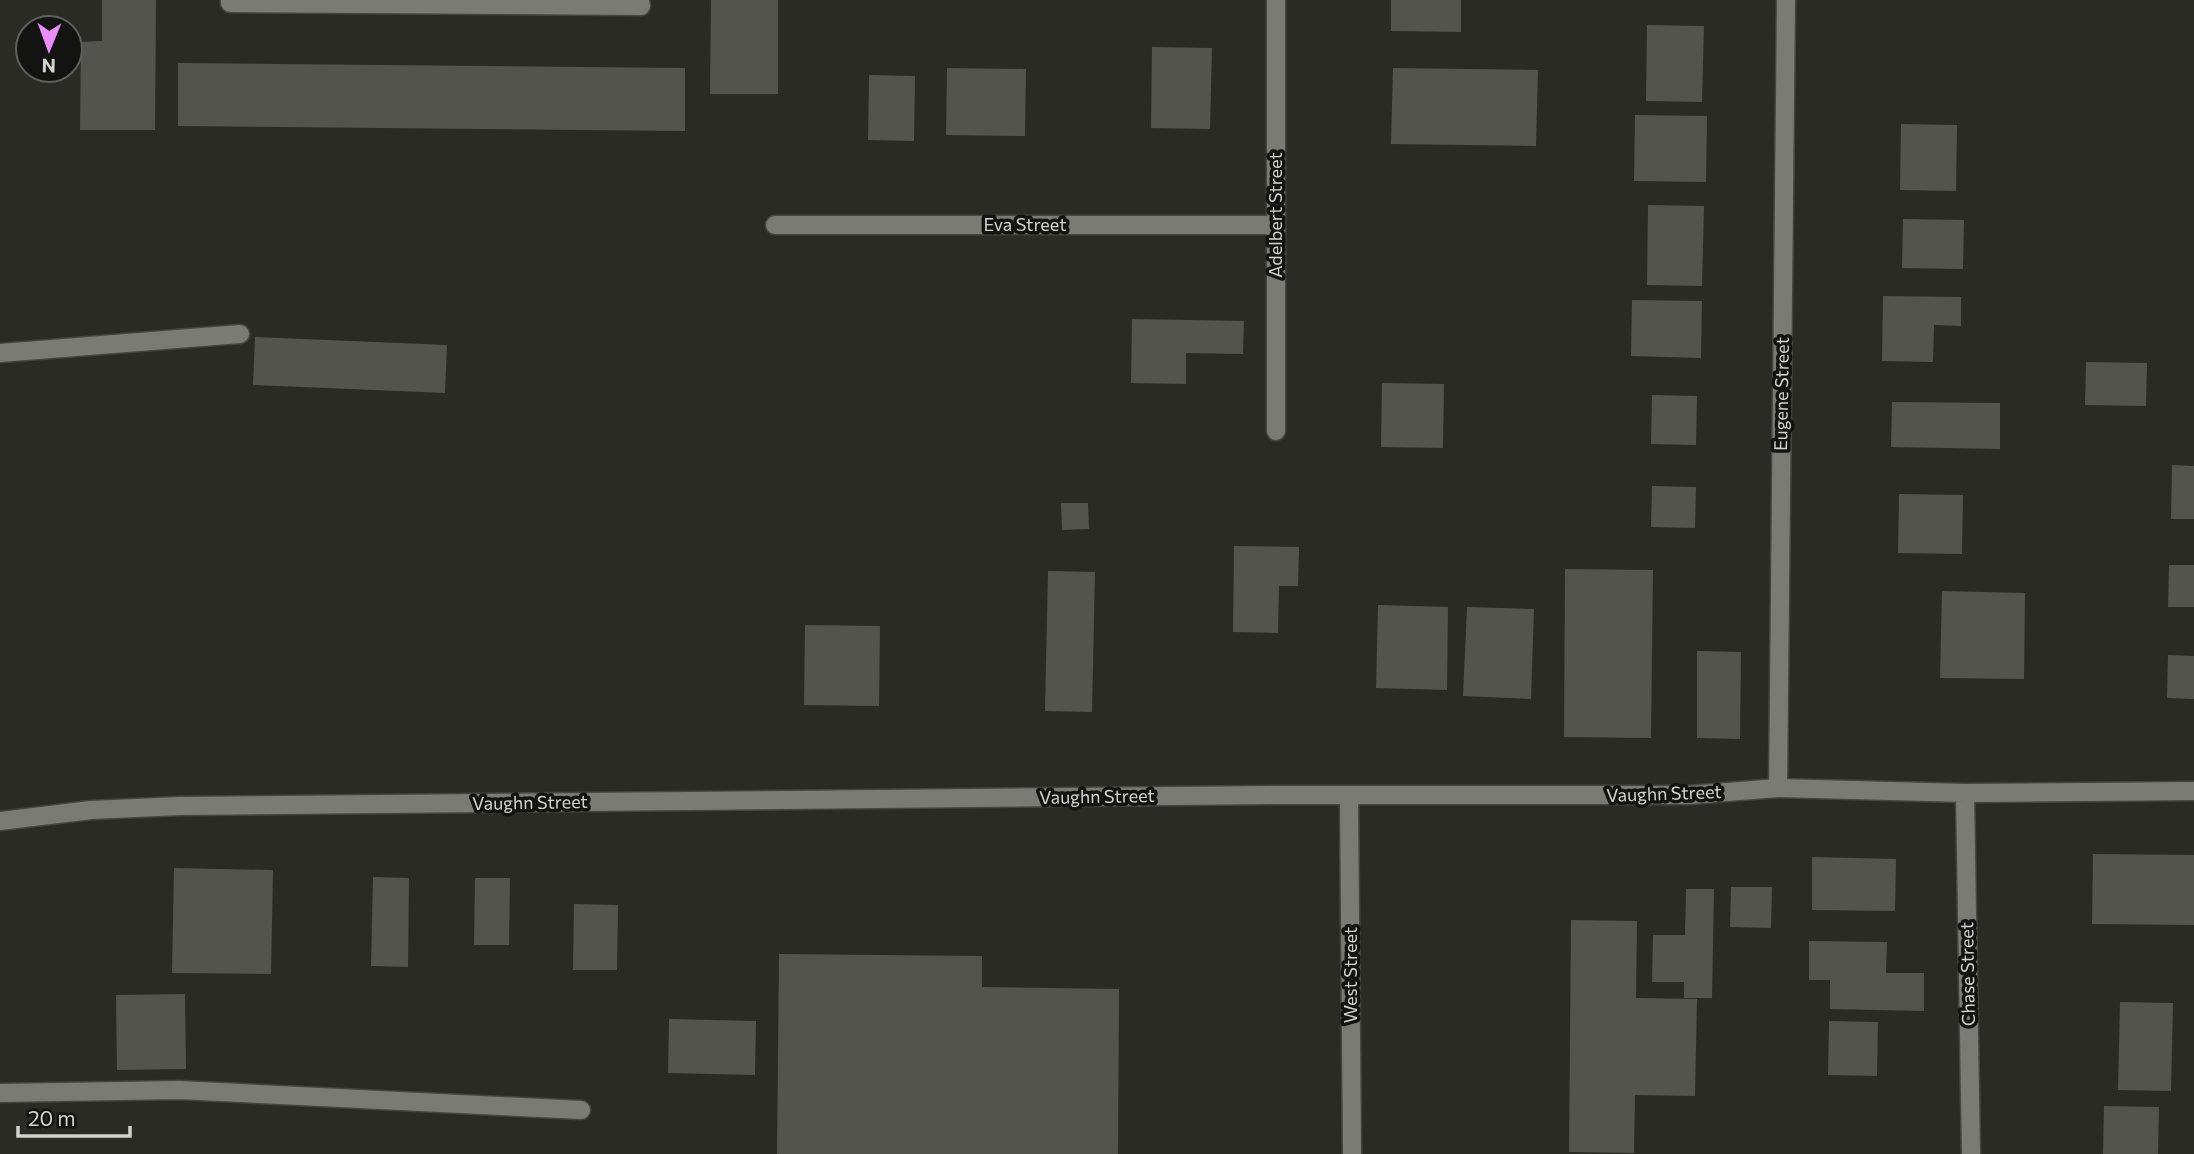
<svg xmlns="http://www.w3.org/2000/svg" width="2194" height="1154" viewBox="0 0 2194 1154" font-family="Commissioner,sans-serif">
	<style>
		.building { fill: #53544e }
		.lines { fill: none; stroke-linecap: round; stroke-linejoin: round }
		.service-casing { stroke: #454641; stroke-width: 21 }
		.minor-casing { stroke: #454641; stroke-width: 21 }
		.service { stroke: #7a7b74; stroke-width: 18 }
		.minor { stroke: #7a7b74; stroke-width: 18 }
		.labels { text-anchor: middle; stroke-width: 7; stroke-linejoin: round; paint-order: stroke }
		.street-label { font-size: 18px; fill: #d2d3cf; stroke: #131411 }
	</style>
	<rect width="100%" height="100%" fill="#2b2b26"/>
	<path class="building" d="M102 0H156L155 130H80L81 42 102 41Z
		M711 0H778V94H710Z
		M1391 0H1461V32L1391 31Z
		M1647 25 1704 26 1702 102 1646 101Z
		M1152 47 1212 48 1210 129 1151 128Z
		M178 63 685 68V131L178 126Z
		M947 68 1026 69 1025 136 946 135Z
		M1393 68 1538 70 1536 146 1391 144Z
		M869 75 915 76 914 141 868 140Z
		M1635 115 1707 116 1706 182 1634 181Z
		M1901 124 1957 125 1956 191 1900 190Z
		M1648 205 1704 206 1702 286 1647 285Z
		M1903 219 1964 220 1963 269 1902 268Z
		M1883 296 1961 297V326L1934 325 1933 362 1882 361Z
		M1632 300 1702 301 1701 358 1631 356Z
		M1132 319 1244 321 1243 354 1186 353V384L1131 383Z
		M255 337 447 345 445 393 253 385Z
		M2086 362 2147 363 2146 406 2085 405Z
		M1382 383 1444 384 1443 448 1381 447Z
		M1652 395 1697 396 1696 445 1651 444Z
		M1892 402 2000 403V449L1891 447Z
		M2172 465 2194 466V519H2171Z
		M1652 486 1696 487 1695 528 1651 527Z
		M1899 494 1963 495 1962 554 1898 553Z
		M1061 503H1088L1089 529 1062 530Z
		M1234 546 1299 547 1298 586H1279L1278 633 1233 632Z
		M2169 565H2194V607H2168Z
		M1565 569 1653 570 1651 738 1564 737Z
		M1048 571 1095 572 1092 712 1045 711Z
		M1942 591 2025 593 2024 679 1940 678Z
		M1378 605 1448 607 1447 690 1376 688Z
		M1467 607 1534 609 1531 699 1463 696Z
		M805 625 880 626 879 706 804 705Z
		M1697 651 1741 652 1740 739 1697 738Z
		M2168 655 2194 656V699L2167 698Z
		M2093 854 2194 855V925L2092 924Z
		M1812 857 1896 859 1895 911 1812 910Z
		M174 868 273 870 271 974 172 973Z
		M373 877 409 878 408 967 371 966Z
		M475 878H510L509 945H474Z
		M1731 887H1772L1771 928 1730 927Z
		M1686 889H1714L1712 998H1684V982H1652L1653 935H1685Z
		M574 904 618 905 617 970H573Z
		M1571 920 1637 921 1636 998 1697 999 1695 1096 1635 1095 1634 1153 1569 1152Z
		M1809 941 1887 942 1886 973H1924V1011L1830 1009V980H1809Z
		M779 954 982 956V987L1119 989 1118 1154H777Z
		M185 994 186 1069 117 1070 116 995Z
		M2120 1002 2173 1003 2171 1091 2118 1090Z
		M669 1019 756 1021 755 1075 668 1073Z
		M1829 1021 1878 1022 1877 1076 1828 1075Z
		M2104 1106 2159 1107 2158 1154H2103Z"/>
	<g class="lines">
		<g class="service-casing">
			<path id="service" d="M230 0V3L641 6 640 0
				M0 353 240 334
				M0 1093 179 1090 581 1110"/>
		</g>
		<g class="minor-casing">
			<path id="minor" d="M775 225H1275
				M1276 431V0
				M1778 788 1786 0
				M1965 793 1971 1154
				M1349 796 1352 1154
				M0 821 91 810 180 806 1276 795H1689L1778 788 1965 793 2194 791"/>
		</g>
		<use href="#service" class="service"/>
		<use href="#minor" class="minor"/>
	</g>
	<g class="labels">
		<g class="street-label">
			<text transform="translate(1276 215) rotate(-90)" y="6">Adelbert Street</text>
			<text x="1025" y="231">Eva Street</text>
			<text transform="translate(1782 394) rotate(-89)" y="6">Eugene Street</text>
			<text transform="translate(1664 794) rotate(-2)" y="6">Vaughn Street</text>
			<text transform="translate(1097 797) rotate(-1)" y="6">Vaughn Street</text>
			<text transform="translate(530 803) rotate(-1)" y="6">Vaughn Street</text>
			<text transform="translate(1968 974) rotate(-91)" y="6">Chase Street</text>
			<text transform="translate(1351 975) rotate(-90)" y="6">West Street</text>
		</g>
	</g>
	<g transform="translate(49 49) rotate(181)"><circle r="33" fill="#131411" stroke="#5f605d" stroke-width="2"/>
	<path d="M0-5L12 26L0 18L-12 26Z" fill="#eb8dfc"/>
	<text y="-10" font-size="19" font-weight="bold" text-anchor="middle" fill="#d2d3cf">N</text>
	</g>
	<path d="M18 1126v10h112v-10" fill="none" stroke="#d2d3cf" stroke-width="3.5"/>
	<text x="28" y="1126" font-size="21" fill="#d2d3cf" stroke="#131411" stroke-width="5" paint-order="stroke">20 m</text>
</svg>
